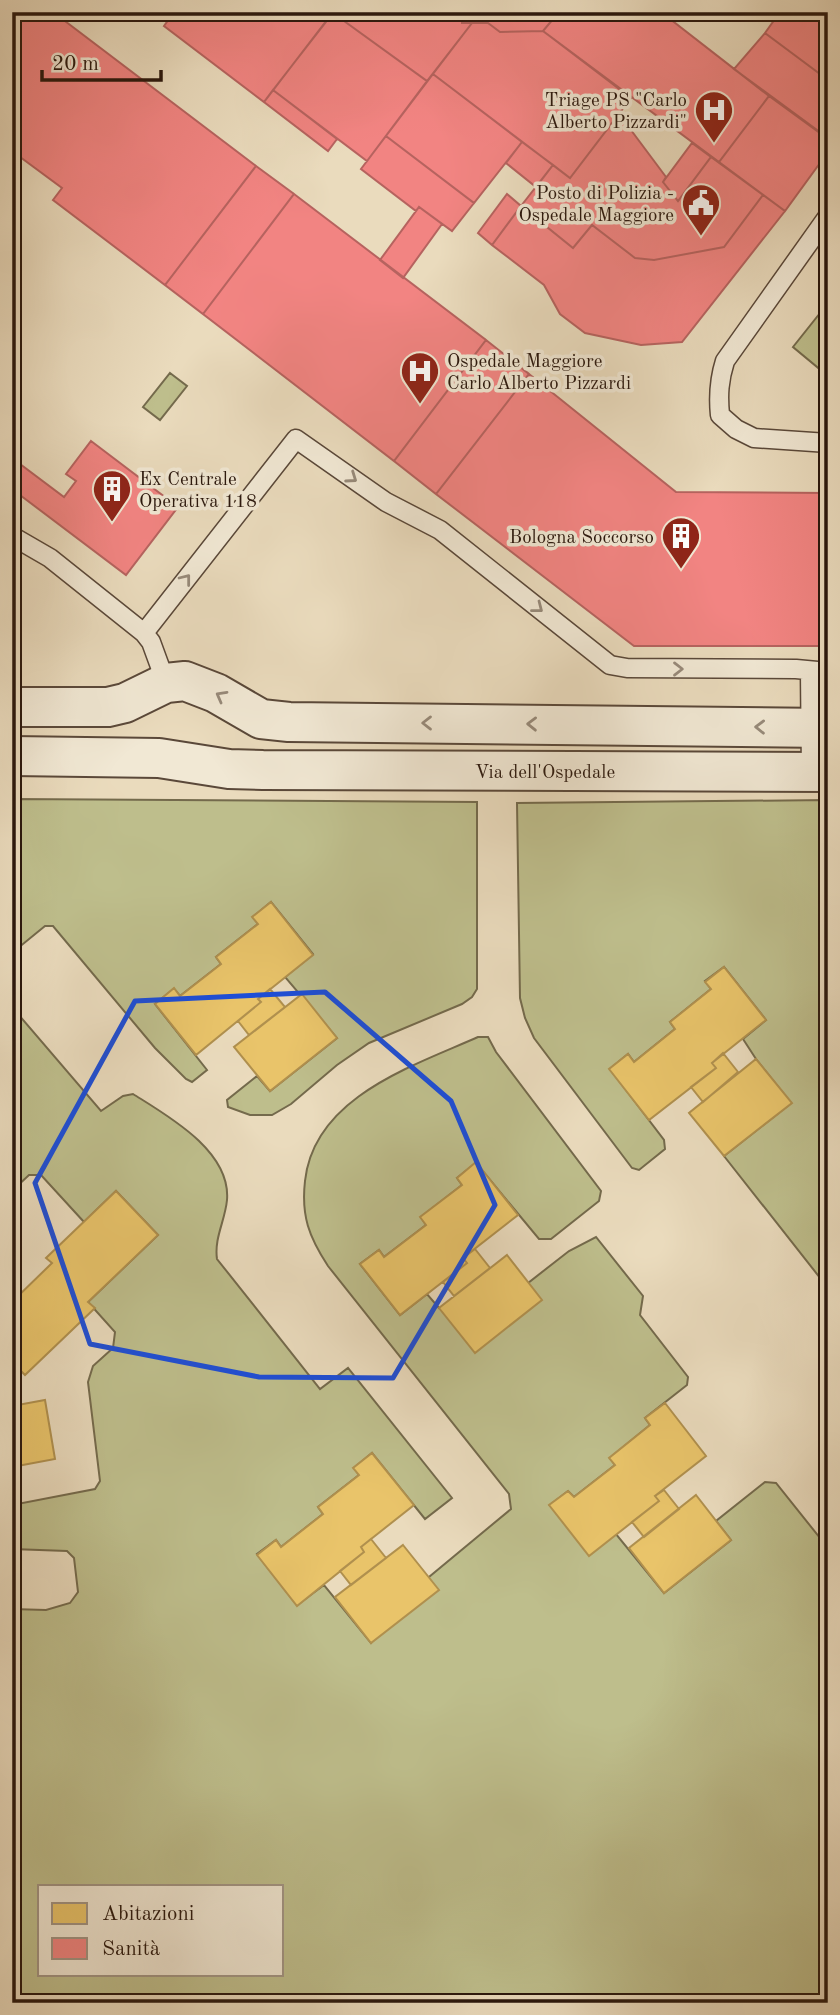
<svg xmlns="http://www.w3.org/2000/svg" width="840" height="2015" viewBox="0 0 840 2015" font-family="'Old Standard TT',serif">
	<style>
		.green { fill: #bebe8c; stroke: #746a4c; stroke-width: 2; fill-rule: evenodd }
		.homes { fill: #e9c46a; stroke: #b0904e; stroke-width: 2 }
		.health { fill: #f28482; stroke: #b6635f; stroke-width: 2 }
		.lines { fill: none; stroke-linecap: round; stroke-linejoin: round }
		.service-casing { stroke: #5a4839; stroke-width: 21 }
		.tertiary-casing { stroke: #5a4839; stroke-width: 42 }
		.service { stroke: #f1e8d4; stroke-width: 18 }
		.tertiary { stroke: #f1e8d4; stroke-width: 38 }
		.oneway { stroke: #978a7a }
		.marked { fill: none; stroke: #1d4ed8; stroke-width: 5; stroke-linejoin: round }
		.labels { text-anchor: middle; stroke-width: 7; stroke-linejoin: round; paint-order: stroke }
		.poi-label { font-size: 19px; fill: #2a170d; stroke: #f1e8d4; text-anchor: end }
		.street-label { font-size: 19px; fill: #2a170d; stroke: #f1e8d4 }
	</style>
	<rect width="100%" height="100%" fill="#eadbbd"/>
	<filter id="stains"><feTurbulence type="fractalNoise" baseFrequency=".00286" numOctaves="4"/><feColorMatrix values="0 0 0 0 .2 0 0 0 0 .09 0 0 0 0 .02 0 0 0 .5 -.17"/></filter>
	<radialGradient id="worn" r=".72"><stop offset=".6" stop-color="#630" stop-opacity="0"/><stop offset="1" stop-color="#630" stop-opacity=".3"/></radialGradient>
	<path class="green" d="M828 303V376L793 347Z
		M170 373 187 386 160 420 143 407Z
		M12 799 477 802V989L472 997 462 1004 369 1043 337 1065 291 1104 272 1115H250L228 1107 227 1100 257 1076 270 1091 337 1038 285 977 313 954 271 902 253 917 258 924 216 957 221 964 180 996 174 989 155 1004 207 1070 192 1082 186 1079 155 1048 53 926H45L12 953Z
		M828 800V1288L724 1156 791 1103 756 1059 743 1039 766 1020 724 967 705 981 711 989 670 1022 675 1029 634 1062 628 1054 610 1069 664 1140 665 1149 639 1170 632 1168 534 1038 525 1018 520 998 517 803Z
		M12 1007 101 1111 123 1096 133 1094C168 1116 231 1151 227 1200 225 1221 214 1238 217 1259L320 1389 348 1368 452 1498 425 1519 372 1453 354 1468 359 1475 318 1507 323 1514 281 1547 276 1540 257 1554 297 1605 324 1585 371 1643 429 1577 511 1509 509 1494 328 1266C309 1237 301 1216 305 1181 314 1097 413 1066 478 1037H488L496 1052 601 1191 599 1201 551 1239H539L476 1163 457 1178 462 1185 421 1217 426 1225 384 1257 379 1250 360 1264 400 1315 427 1294 439 1308 528 1283 569 1251 596 1237 643 1296 640 1315 688 1377 687 1385 645 1418 650 1425 610 1458 615 1465 574 1497 568 1491 550 1505 616 1534 664 1593 731 1540 716 1521 765 1482 776 1483 828 1548V2003H12V1609L46 1610 70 1603 78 1592 74 1558 67 1551 12 1549V1505L95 1489 100 1481 88 1382 93 1366 113 1348 115 1332 88 1302 158 1235 116 1191 84 1222 41 1175H29L12 1191ZM40 1887H282V1975H40Z"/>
	<path class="homes" d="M271 902 313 955 258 999 261 1002 196 1055 155 1004 174 988 180 996 221 964 216 957 258 924 252 917Z
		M724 967 766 1020 712 1063 716 1068 649 1120 609 1069 628 1054 634 1062 675 1029 670 1022 711 989 705 982Z
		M270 989 285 1007 249 1035 238 1021 261 1002 258 999Z
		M302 994 337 1038 270 1091 234 1047Z
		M723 1053 738 1072 703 1102 691 1087 716 1068 712 1063Z
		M756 1059 792 1103 724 1156 689 1113Z
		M476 1162 518 1215 463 1258 467 1263 400 1315 360 1264 379 1250 384 1257 426 1225 420 1217 462 1185 457 1178Z
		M116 1191 158 1235 88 1302 95 1308 25 1375 12 1362V1302L52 1263 46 1258Z
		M475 1249 490 1268 454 1296 443 1282 467 1263 463 1258Z
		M507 1255 542 1300 475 1353 439 1308Z
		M45 1400 55 1459 12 1467V1406Z
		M665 1403 706 1456 655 1496 659 1501 589 1556 549 1505 568 1491 574 1497 615 1465 609 1458 650 1425 645 1418Z
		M372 1453 414 1505 361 1547 364 1552 297 1606 257 1555 276 1540 281 1547 323 1514 318 1507 359 1475 353 1468Z
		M664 1490 679 1509 644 1537 632 1522 659 1501 655 1496Z
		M696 1495 731 1540 664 1593 629 1548Z
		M371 1539 386 1558 351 1585 340 1571 364 1552 361 1547Z
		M403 1545 439 1590 371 1643 335 1597Z"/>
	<path class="health" d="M18 12H53L256 166 165 285 53 200 62 188 12 151V20Z
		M174 12H333L264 102 164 26Z
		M462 12V23H472L427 81 333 13Z
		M462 12H559L543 31 500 32 488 23H462Z
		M559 12H661L769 96 719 162 543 31Z
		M780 12H828V80L765 33Z
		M333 13 427 81 367 161 273 90Z
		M472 23H488L500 32 543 31 631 98 570 178 433 74Z
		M765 33 828 80V138L734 69Z
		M433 74 522 142 474 203 386 136Z
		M273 90 337 139 328 151 264 102Z
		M769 96 828 139V152L785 211 719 162Z
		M619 114 666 177 663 182 678 201 711 157 763 195 724 247 654 260 635 258 592 225 573 248 521 206 553 165 570 178Z
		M386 136 474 203 452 231 419 207 416 211 361 169Z
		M522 142 553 165 536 187 506 163Z
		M692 143 711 157 678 201 663 182Z
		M256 166 294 194 203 314 165 285Z
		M294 194 486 340 394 461 203 314Z
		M507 194 521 206 492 245 478 233Z
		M763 195 785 211 682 342 641 345 585 333 560 314 544 285 492 245 521 206 573 248 592 225 635 258 654 260 724 247Z
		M419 207 442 224 403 278 380 260Z
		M486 340 529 374 436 494 394 461Z
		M529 374 676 492 828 493V646H634L436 494Z
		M91 441 178 507 126 575 12 489V458L64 497 76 481 66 474Z"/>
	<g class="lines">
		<g class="service-casing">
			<path id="service" d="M828 216 725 361C719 380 718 395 720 415L736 429 754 438 828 443
				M12 536 50 558 144 633 151 642 166 683
				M144 633 296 439 386 502 440 530 610 665 627 668 796 669 828 672
				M810 672 811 772"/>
		</g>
		<g class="tertiary-casing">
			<path id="tertiary" d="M12 707H108L125 703 166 683 185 681 216 693 261 719 289 722 828 728
				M12 756 159 758 229 769 263 770 828 772"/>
		</g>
		<use href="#service" class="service"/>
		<use href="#tertiary" class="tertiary"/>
	</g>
	<defs><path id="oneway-chevron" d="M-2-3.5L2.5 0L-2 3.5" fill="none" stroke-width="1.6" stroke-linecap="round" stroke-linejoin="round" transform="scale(1.75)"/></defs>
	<g class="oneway">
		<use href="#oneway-chevron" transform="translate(352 478) rotate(35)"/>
		<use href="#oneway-chevron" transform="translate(186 579) rotate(-52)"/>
		<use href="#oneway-chevron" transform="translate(538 608) rotate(38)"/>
		<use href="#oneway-chevron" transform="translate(678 669)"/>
		<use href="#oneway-chevron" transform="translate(221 696) rotate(-151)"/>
		<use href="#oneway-chevron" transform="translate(427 723) rotate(-180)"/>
		<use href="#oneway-chevron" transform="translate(532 724) rotate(-179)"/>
		<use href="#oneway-chevron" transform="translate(760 727) rotate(-179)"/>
	</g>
	<path class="marked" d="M325 992 451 1101 495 1205 393 1378 259 1377 90 1344 35 1183 135 1001Z"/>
	<defs>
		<g id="hospital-pin" transform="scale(2.0125)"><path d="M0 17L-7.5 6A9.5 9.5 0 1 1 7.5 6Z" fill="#8f2418" stroke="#f1e8d4"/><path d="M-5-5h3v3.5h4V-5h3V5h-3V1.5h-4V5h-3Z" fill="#fff"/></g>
		<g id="civic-pin" transform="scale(2.0125)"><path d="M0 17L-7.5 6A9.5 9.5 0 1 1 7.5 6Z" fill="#8f2418" stroke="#f1e8d4"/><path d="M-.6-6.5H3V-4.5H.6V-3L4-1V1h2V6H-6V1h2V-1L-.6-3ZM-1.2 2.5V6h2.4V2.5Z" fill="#fff"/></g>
		<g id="building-pin" transform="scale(2.0125)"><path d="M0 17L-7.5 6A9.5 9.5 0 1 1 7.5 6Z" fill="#8f2418" stroke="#f1e8d4"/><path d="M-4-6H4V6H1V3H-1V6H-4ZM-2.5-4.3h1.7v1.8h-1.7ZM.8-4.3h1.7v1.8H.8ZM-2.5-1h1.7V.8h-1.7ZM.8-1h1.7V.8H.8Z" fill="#fff"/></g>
	</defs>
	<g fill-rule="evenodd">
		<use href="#hospital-pin" x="714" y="110"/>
		<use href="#civic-pin" x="701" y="203"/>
		<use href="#hospital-pin" x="420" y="371"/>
		<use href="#building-pin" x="112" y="489"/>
		<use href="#building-pin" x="681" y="536"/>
	</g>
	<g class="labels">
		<g class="poi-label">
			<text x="687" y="106">Triage PS "Carlo<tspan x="687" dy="22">Alberto Pizzardi"</tspan></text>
			<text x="674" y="199">Posto di Polizia -<tspan x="674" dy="22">Ospedale Maggiore</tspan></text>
			<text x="447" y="367" text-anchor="start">Ospedale Maggiore<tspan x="447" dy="22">Carlo Alberto Pizzardi</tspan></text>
			<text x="139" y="485" text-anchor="start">Ex Centrale<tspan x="139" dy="22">Operativa 118</tspan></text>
			<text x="654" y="543">Bologna Soccorso</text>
		</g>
		<g class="street-label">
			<text x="545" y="778">Via dell'Ospedale</text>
		</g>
	</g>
	<rect width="840" height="2015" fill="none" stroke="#eadbbd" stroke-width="42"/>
	<rect x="14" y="14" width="812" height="1987" fill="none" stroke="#2a170d" stroke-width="3.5"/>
	<rect x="21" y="21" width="798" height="1973" fill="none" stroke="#2a170d" stroke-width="2"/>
	<rect x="38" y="1885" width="245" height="91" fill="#f1e8d4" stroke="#a19484" stroke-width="2"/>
	<rect x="52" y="1903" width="35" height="21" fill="#e9c46a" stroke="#a19484" stroke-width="2"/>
	<text x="102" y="1920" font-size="21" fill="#2a170d">Abitazioni</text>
	<rect x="52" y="1938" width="35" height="21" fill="#f28482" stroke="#a19484" stroke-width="2"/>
	<text x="102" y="1955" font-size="21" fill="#2a170d">Sanità</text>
	<path d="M42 70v10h119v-10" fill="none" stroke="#2a170d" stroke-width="3.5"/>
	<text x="52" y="70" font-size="21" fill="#2a170d" stroke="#f1e8d4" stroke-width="5" paint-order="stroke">20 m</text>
	<rect width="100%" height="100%" filter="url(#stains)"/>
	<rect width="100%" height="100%" fill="url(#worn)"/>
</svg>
